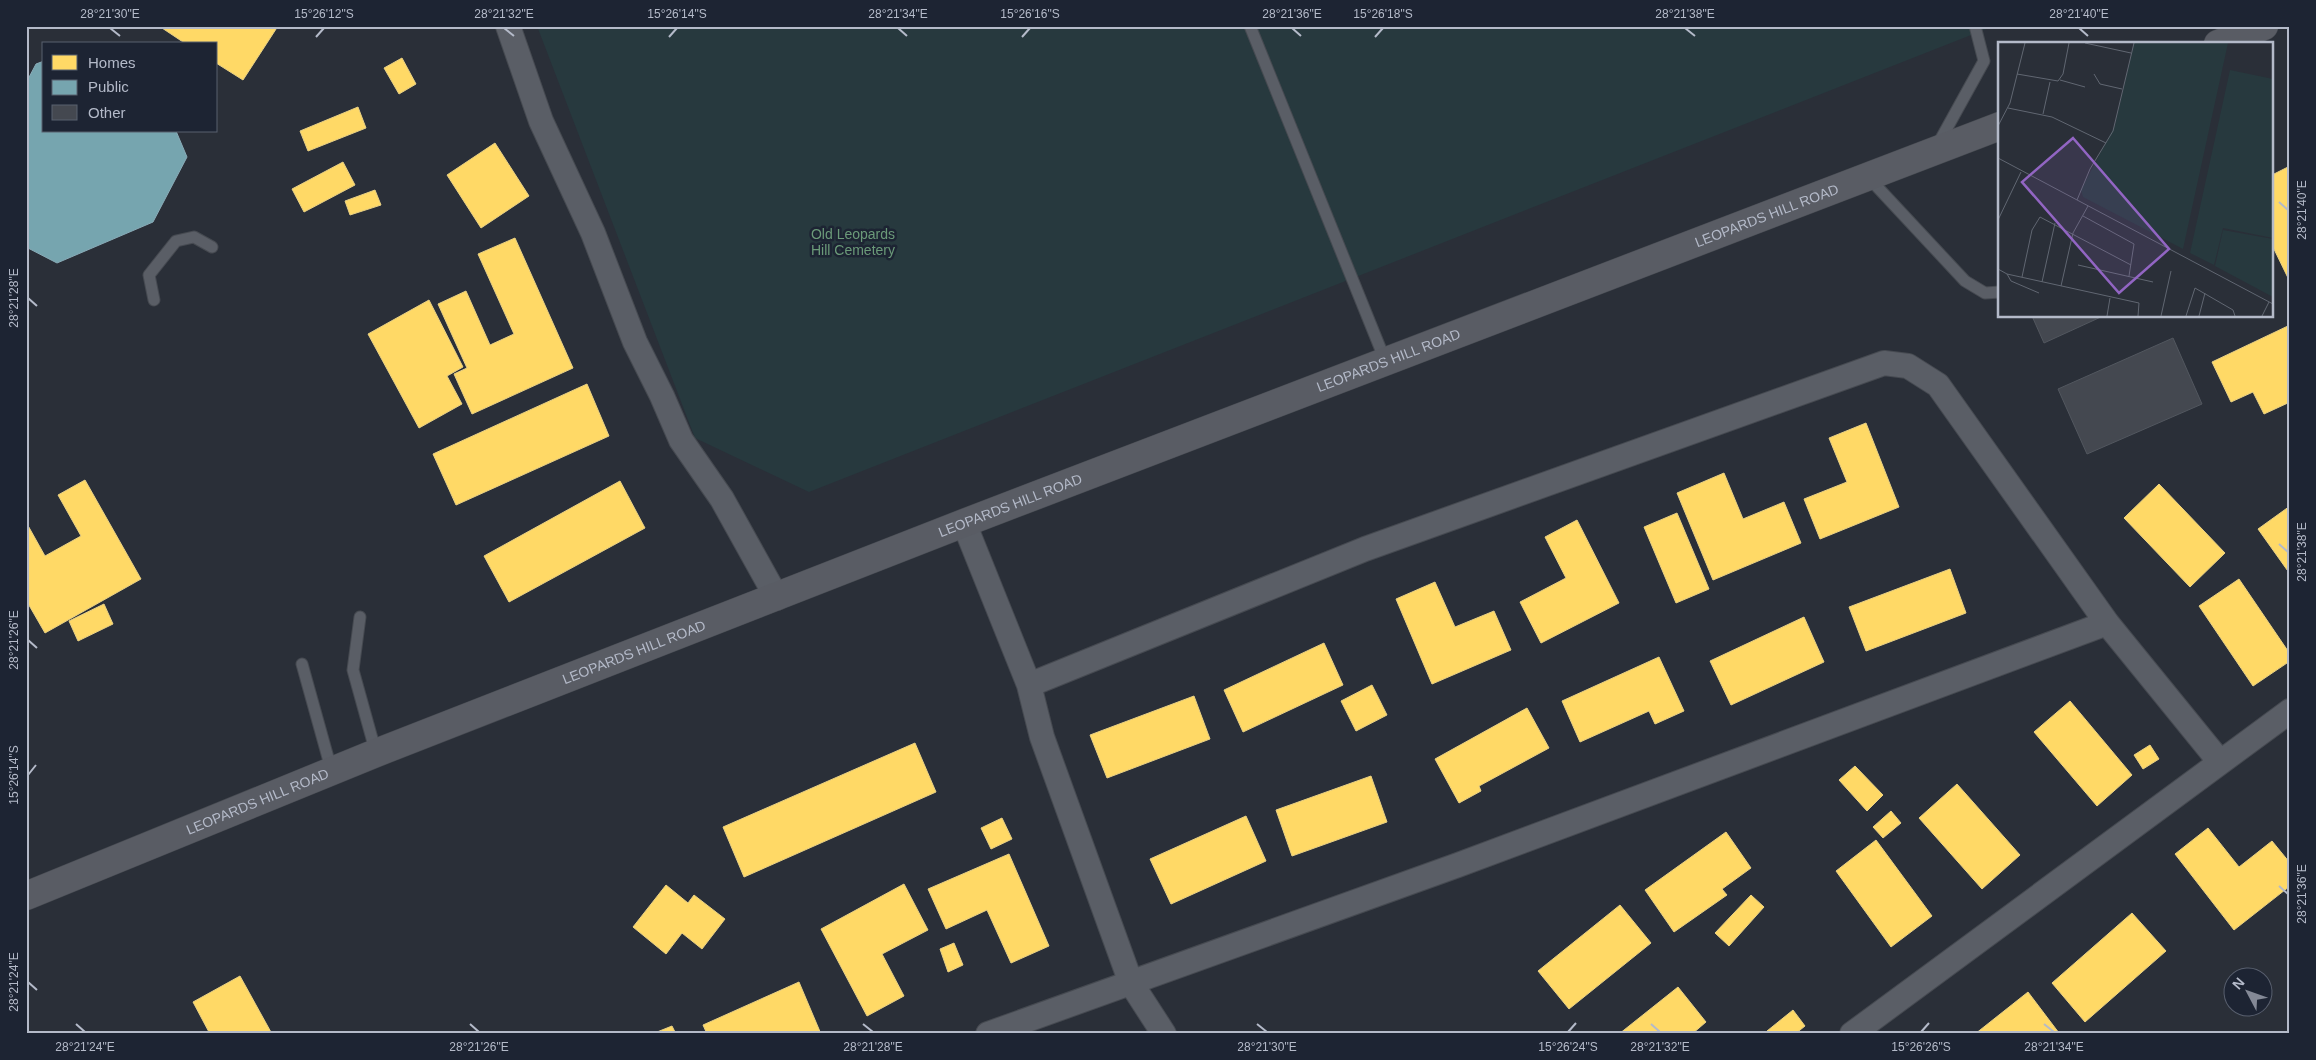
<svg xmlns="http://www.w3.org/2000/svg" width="2316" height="1060" viewBox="0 0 2316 1060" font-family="Helvetica,sans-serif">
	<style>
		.green { fill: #27393e }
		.homes { fill: #ffd966; stroke: #e8d084 }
		.public { fill: #76a5af; stroke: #89abb7 }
		.building { fill: #444850; stroke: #52575f }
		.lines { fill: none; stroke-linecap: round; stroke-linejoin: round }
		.lane-casing { stroke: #464a51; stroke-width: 13 }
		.street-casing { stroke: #464a51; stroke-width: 26 }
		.secondary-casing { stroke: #464a51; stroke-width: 29 }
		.lane { stroke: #5a5e66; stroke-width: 11 }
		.street { stroke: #5a5e66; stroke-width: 24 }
		.secondary { stroke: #595c64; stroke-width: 28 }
		.ticks { fill: none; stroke: #b4bac9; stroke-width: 2 }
		.labels { text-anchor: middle; stroke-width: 5; stroke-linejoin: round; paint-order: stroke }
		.street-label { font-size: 14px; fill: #b4bac9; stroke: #1d2433 }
		.park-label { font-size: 14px; fill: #6b9a79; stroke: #1d2433 }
		.inset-road { fill: none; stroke: #616772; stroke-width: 1 }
		.view { fill: #9265c3; fill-opacity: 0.15; stroke: #9265c3; stroke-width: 2.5 }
		.inset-edge { fill: none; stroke: #b4bac9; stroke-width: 2.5 }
		.neatline { fill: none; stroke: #b4bac9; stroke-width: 2 }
		.ticks-label { font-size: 12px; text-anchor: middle; fill: #b4bac9 }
	</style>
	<rect width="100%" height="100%" fill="#2a2f38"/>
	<path class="green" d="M537 26H1994L809 492 695 438Z"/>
	<path class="homes" d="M159 26H278L243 80 216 63V44H186Z
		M402 58 416 84 399 94 384 68Z
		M358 107 366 128 308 151 300 131Z
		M495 143 529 196 481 228 447 175Z
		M343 162 355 185 304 212 292 189Z
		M2290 166V282L2272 245V175Z
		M375 190 381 205 350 215 345 201Z
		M515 238 573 368 472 414 454 374 467 368 438 304 466 291 490 345 514 334 478 254Z
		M429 300 463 367 447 376 462 404 419 428 368 334Z
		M2290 325V402L2264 414 2253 392 2231 402 2212 362Z
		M587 384 609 436 456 505 433 454Z
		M1866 423 1899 507 1820 539 1804 499 1847 482 1829 438Z
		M1724 473 1743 519 1784 502 1801 543 1713 580 1677 493Z
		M85 480 141 579 45 633 26 600V522L45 556 81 536 58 495Z
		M620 481 645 528 509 602 484 556Z
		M2159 484 2225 553 2190 587 2124 518Z
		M2290 506V574L2258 529Z
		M1677 513 1709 589 1676 603 1644 527Z
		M1577 520 1619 603 1541 643 1520 602 1566 578 1545 537Z
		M1950 569 1966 613 1866 651 1849 607Z
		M2239 579 2290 654V661L2253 686 2199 606Z
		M1435 582 1455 627 1494 611 1511 650 1432 684 1396 599Z
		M104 604 113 624 78 641 69 621Z
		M1804 617 1824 662 1731 705 1710 661Z
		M1324 643 1343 685 1243 732 1224 690Z
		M1659 657 1684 711 1655 724 1649 711 1580 742 1562 701Z
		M1372 685 1387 715 1356 731 1341 701Z
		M1194 696 1210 739 1107 778 1090 735Z
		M2070 701 2132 775 2097 806 2034 732Z
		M1527 708 1549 748 1479 786 1481 791 1459 803 1435 759Z
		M915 743 936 792 744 877 723 827Z
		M2150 745 2159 759 2143 769 2134 755Z
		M1855 766 1883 795 1867 811 1839 780Z
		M1371 776 1387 822 1292 856 1276 810Z
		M1957 784 2020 855 1982 889 1919 818Z
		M1891 811 1901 823 1883 838 1873 827Z
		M1246 816 1266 861 1171 904 1150 859Z
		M1002 818 1012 839 991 849 981 828Z
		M2208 828 2239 867 2272 841 2290 863V886L2234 930 2175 854Z
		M1726 832 1751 868 1722 889 1727 895 1674 932 1645 890Z
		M1876 840 1932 916 1891 947 1836 871Z
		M1009 854 1049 946 1011 963 987 910 946 929 928 889Z
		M904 884 928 930 882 954 904 996 867 1016 821 929Z
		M666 885 688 903 694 895 725 919 702 949 682 933 666 954 633 927Z
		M1751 895 1764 907 1729 946 1715 933Z
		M1620 905 1651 943 1569 1009 1538 971Z
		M2132 913 2166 951 2085 1022 2052 983Z
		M954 943 963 965 948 972 940 949Z
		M240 976 272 1034H210L193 1002Z
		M799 982 821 1034H707L703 1025Z
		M1678 987 1706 1022 1692 1034H1619Z
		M2028 992 2059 1033 1975 1034Z
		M1793 1010 1805 1026 1795 1034H1769L1767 1031Z
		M672 1026 676 1034H652Z"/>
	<path class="public" d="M44 61V131H176L187 157 153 222 57 263 26 247V83L36 64Z"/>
	<path class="building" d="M2032 316H2103L2044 343Z
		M2173 338 2202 404 2087 454 2058 389Z"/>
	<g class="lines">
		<g class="lane-casing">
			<path id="lane" d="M1250 26 1385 360
				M1937 146 1984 61 1975 26
				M1868 177 1965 281 1985 293 2000 292
				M154 300 149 275 176 241 194 237 212 247
				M360 617 353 670 376 753
				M302 664 332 772"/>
		</g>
		<g class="street-casing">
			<path id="street" d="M508 26 541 121 593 233 635 342 662 396 681 440 722 499 777 598
				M964 523 1029 685 1042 737 1131 983 1164 1034
				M1029 685 1365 549 1884 363 1908 366 1938 385 2107 623 2220 762
				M988 1034 1458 865 2107 623
				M1852 1034 2290 711"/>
		</g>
		<g class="secondary-casing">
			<g id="secondary">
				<path d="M2218 44 2264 26"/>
				<path id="s1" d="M26 896 376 753 964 523 2000 126"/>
			</g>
		</g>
		<use href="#lane" class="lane"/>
		<use href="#street" class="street"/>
		<use href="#secondary" class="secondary"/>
	</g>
	<path class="ticks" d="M110 28 120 36M504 28 514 36M898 28 907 36M1292 28 1301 36M1685 28 1695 36M2079 28 2088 36M316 37 324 28M669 37 677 28M1022 37 1030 28M1375 37 1383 28M2279 202 2288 210M28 298 37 306M2279 544 2288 552M28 640 37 648M28 775 36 765M2279 886 2288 894M28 982 37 990M76 1024 85 1032M470 1024 479 1032M863 1024 873 1032M1257 1024 1267 1032M1651 1024 1660 1032M2044 1024 2054 1032M1568 1032 1576 1023M1921 1032 1929 1023"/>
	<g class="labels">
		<g class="street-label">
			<text dy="5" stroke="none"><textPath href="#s1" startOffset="1869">LEOPARDS HILL ROAD</textPath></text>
			<text dy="5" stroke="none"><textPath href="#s1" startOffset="1464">LEOPARDS HILL ROAD</textPath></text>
			<text dy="5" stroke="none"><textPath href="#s1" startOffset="1059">LEOPARDS HILL ROAD</textPath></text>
			<text dy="5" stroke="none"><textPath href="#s1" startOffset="655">LEOPARDS HILL ROAD</textPath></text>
			<text dy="5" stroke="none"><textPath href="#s1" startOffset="250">LEOPARDS HILL ROAD</textPath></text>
		</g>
		<g class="park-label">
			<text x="853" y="239">Old Leopards<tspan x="853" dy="16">Hill Cemetery</tspan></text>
		</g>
	</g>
	<g transform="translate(1998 42)">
		<rect width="275" height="275" fill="#2a2f38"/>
		<path d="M136 1H230L185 207 85 155 83 148 117 83ZM232 28 275 37V196L225 186 216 223 192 211ZM225 188 275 197V255L217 224Z" fill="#27393e"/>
		<path class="inset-road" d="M87 1 133 11M19 32 60 39 65 32 71 1M96 32 102 42 124 47M62 38 87 45M10 66 54 75 108 101M45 72 52 40M0 84 12 61 27 1M0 116 275 262M79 158 92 127 115 89 136 1M85 174 136 202 131 234M0 178 23 130M80 223 155 240M0 227 9 232 13 239 41 251M9 232 141 261 140 274M24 235 34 188 42 175 133 223M44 240 57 181M63 244 75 191 90 164M109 274 112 256M163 274 173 229M188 274 197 246 235 268 237 274M201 274 207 251M264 274 271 260"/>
		<path class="view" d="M75 96 171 207 121 251 24 140Z"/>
		<rect width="275" height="275" class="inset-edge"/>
	</g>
	<rect width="2316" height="1060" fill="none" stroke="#1d2433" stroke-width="55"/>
	<rect x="42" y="42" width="175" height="90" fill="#1d2433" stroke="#59606f"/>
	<rect x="52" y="55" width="25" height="15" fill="#ffd966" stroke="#59606f"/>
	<text x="88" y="68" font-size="15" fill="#b4bac9">Homes</text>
	<rect x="52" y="80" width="25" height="15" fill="#76a5af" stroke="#59606f"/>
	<text x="88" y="92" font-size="15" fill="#b4bac9">Public</text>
	<rect x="52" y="105" width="25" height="15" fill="#444850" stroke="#59606f"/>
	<text x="88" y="118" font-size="15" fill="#b4bac9">Other</text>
	<g transform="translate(2248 992) rotate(311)"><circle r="24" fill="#1d2433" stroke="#59606f"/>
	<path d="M0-4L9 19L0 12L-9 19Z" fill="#848996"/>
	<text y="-8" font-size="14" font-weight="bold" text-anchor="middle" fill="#b4bac9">N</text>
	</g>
	<rect x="28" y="28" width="2260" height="1004" class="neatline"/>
	<g class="ticks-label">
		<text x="110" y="18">28°21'30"E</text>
		<text x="324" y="18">15°26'12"S</text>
		<text x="504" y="18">28°21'32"E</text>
		<text x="677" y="18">15°26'14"S</text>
		<text x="898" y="18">28°21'34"E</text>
		<text x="1030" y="18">15°26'16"S</text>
		<text x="1292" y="18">28°21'36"E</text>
		<text x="1383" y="18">15°26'18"S</text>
		<text x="1685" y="18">28°21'38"E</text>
		<text x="2079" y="18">28°21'40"E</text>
		<text transform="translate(2302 210) rotate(-90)" y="4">28°21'40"E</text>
		<text transform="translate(14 298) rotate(-90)" y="4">28°21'28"E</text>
		<text transform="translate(2302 552) rotate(-90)" y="4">28°21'38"E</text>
		<text transform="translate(14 640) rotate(-90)" y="4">28°21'26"E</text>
		<text transform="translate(14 775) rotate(-90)" y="4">15°26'14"S</text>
		<text transform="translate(2302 894) rotate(-90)" y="4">28°21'36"E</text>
		<text transform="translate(14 982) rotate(-90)" y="4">28°21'24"E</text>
		<text x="85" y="1051">28°21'24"E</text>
		<text x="479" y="1051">28°21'26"E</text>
		<text x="873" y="1051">28°21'28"E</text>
		<text x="1267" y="1051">28°21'30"E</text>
		<text x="1568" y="1051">15°26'24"S</text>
		<text x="1660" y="1051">28°21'32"E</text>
		<text x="1921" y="1051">15°26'26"S</text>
		<text x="2054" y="1051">28°21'34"E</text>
	</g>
</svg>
